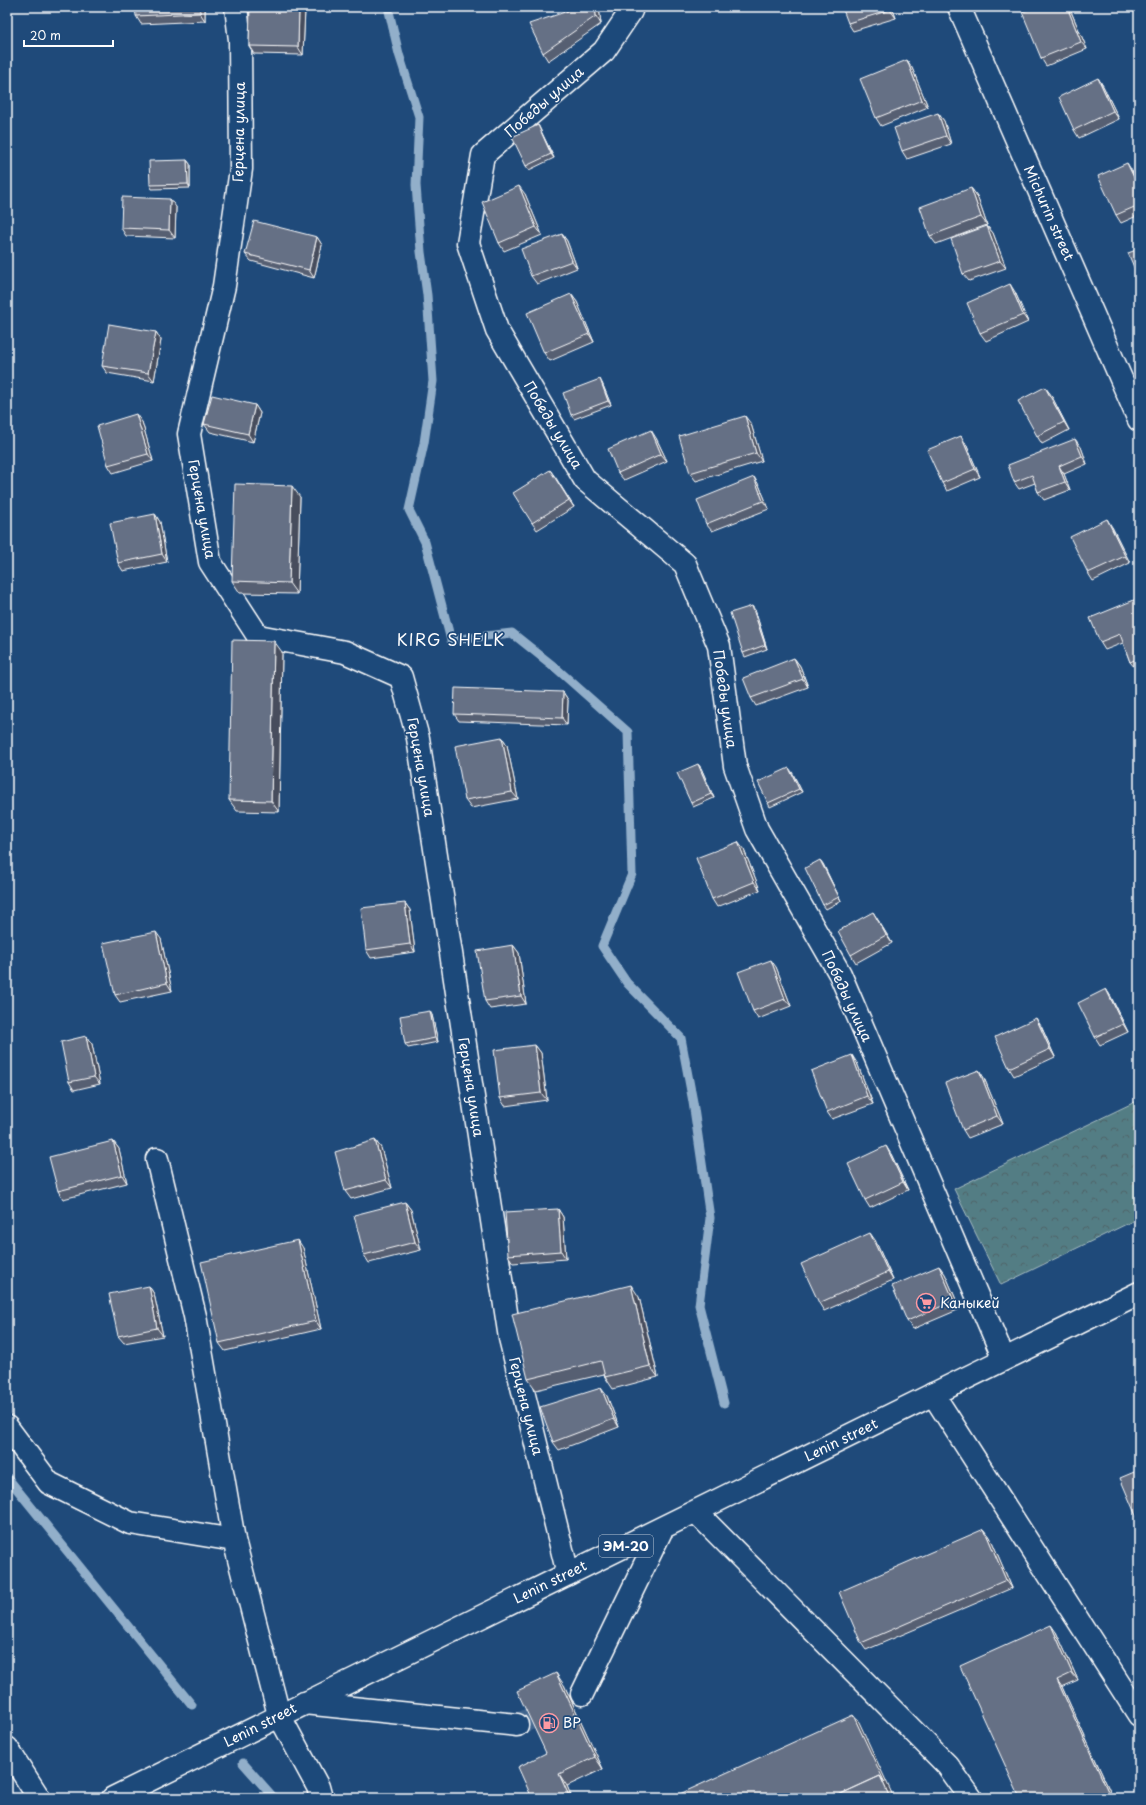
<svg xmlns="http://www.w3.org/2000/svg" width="1146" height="1805" viewBox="0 0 1146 1805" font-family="'Playpen Sans',sans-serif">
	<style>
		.park { fill: url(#park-crowns); stroke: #a9bec2 }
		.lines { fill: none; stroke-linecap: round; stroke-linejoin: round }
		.stream { stroke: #92afca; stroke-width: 9 }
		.minor-tunnel { stroke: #41658e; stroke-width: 22; stroke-dasharray: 22 11; stroke-linecap: butt }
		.minor-casing { stroke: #fff; stroke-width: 25 }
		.major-casing { stroke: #fff; stroke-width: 25 }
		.minor { stroke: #1f4a7a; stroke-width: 22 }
		.major { stroke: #1f4a7a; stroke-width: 22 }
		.wall { fill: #575f72; stroke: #fff }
		.shaded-wall { fill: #474e5d; stroke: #fff }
		.building { fill: #656f85; stroke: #fff }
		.labels { text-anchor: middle; stroke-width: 3.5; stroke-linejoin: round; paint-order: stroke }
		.shield { fill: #1f4a7a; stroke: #bcc9d7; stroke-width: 1 }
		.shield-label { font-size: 13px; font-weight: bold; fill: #fff }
		.street-label { font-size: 14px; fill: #fff; stroke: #1f4a7a }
		.poi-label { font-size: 14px; fill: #fff; stroke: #1f4a7a; text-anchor: start }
		.quarter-label { font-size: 16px; letter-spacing: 1px; fill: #fff; stroke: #1f4a7a }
	</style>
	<defs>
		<pattern id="park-crowns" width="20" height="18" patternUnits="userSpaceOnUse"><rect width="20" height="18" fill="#537d84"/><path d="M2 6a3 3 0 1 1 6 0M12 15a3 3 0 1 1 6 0" fill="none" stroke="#506468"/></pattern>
	</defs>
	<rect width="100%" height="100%" fill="#1f4a7a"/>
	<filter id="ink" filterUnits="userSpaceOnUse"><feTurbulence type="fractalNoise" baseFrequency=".025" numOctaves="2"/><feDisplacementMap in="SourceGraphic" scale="8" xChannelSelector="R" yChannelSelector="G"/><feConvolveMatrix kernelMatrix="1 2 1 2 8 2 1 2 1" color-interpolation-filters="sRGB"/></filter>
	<g filter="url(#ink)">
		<path class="park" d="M1139 1100V1218L1001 1285 954 1189Z"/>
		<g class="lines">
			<path class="stream" d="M388 7 399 54 419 117 416 185 421 252 427 295 433 381 424 443 409 510 425 542 451 640 512 633 557 669 628 732 632 874 602 946 627 983 681 1038 693 1102 710 1218 699 1305 724 1403
				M7 1477 192 1705
				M243 1763 274 1798"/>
			<path class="minor-tunnel" d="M517 1725 582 1694"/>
			<g class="minor-casing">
				<path id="minor" d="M236 7 240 40 241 169 224 286 189 434 210 562 258 636 345 652 401 677 418 738 510 1338 568 1574
					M629 7 631 11 604 51 483 155 468 243 497 330 585 480 685 564 719 646 735 766 757 829 840 974 1004 1359
					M959 7 1139 420
					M157 1159 195 1316 234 1540 279 1715 318 1787 321 1798
					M933 1394 1139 1715
					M7 1427 49 1483 130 1523 234 1540
					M696 1512 948 1766 971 1798
					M582 1694 662 1529
					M304 1703 517 1725
					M7 1748 39 1798"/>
			</g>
			<g class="major-casing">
				<path id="major" d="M113 1798 1139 1293"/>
			</g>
			<use href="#minor" class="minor"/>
			<use href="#major" class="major"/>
		</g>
		<path class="wall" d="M205 7V21L141 24 136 16Z
			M250 7H303L305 9 303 55 254 54 249 46Z
			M567 7H599L601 24 548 61 543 53 568 11Z
			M892 7 896 18 853 31 848 23Z
			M1069 7 1087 49 1046 66 1041 58Z
			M907 60 912 68 928 107 881 126 876 118Z
			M1098 78 1103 86 1119 119 1079 138 1074 130Z
			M938 113 944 121 951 144 907 159 902 151Z
			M538 125 540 129 554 158 529 170 526 166Z
			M187 160 190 164V188L152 189 150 185Z
			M1132 171 1139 184V215L1121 223 1116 215Z
			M971 188 977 196 987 225 936 244 930 236Z
			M525 194 542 235 504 251 499 243Z
			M176 207 175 238 126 236 121 228Z
			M987 226 993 233 1006 268 969 281 963 274Z
			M562 234 567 241 577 268 537 284 531 276Z
			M317 237 322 245 314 278 251 261 245 254Z
			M1015 292 1028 322 986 341 980 333Z
			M571 294 577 302 594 342 550 361 544 353Z
			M156 332 161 340 154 381 107 373 102 366Z
			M602 383 611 405 574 419 571 415Z
			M1045 387 1051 395 1069 430 1042 444 1037 436Z
			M255 405 260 413 253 442 210 432 204 424Z
			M142 422 153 461 113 473 108 465Z
			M751 424 762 461 696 481 690 473Z
			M656 438 667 461 624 480 618 473Z
			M966 444 980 477 947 491 942 483Z
			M1081 447 1087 464 1064 474 1070 490 1044 500 1038 492 1035 483 1019 489 1014 482Z
			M550 470 574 507 537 530 532 523Z
			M759 485 769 509 712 531 706 524Z
			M300 497 297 594 240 593 232 581Z
			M155 514 160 522 167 562 123 571 118 563Z
			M1112 527 1130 563 1093 581 1088 573Z
			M1139 598V668L1136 669 1130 662 1123 643 1105 650 1100 642Z
			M755 610 767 649 745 657 743 653Z
			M282 652 279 812 237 811 229 800Z
			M794 658 800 666 808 687 756 706 751 698Z
			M563 692 568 700 567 725 459 721 454 714Z
			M502 737 507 745 518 799 471 808 465 800Z
			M698 764 701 768 714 798 693 807 691 803Z
			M792 772 802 792 770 807 768 803Z
			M744 850 760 890 717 907 712 899Z
			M820 860 823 864 841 901 826 909 823 905Z
			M405 903 410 910 415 952 371 958 366 950Z
			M878 920 892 943 856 963 851 955Z
			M161 939 172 991 120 1002 115 995Z
			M513 945 519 953 526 1004 490 1009 485 1001Z
			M776 967 791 1006 758 1019 753 1011Z
			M1106 989 1111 997 1128 1032 1100 1045 1095 1037Z
			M432 1015 438 1042 408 1048 405 1044Z
			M1041 1026 1055 1057 1014 1076 1009 1068Z
			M86 1036 92 1044 100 1084 74 1090 69 1082Z
			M535 1045 541 1053 547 1100 505 1106 500 1098Z
			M857 1063 873 1104 832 1119 827 1112Z
			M979 1070 984 1078 1003 1124 968 1138 963 1130Z
			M375 1140 381 1148 392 1188 351 1199 345 1191Z
			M113 1141 119 1149 127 1183 63 1199 58 1191Z
			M891 1154 908 1190 870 1208 865 1200Z
			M405 1202 411 1210 421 1250 369 1263 364 1255Z
			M558 1209 563 1217 566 1259 513 1263 508 1255Z
			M875 1240 893 1280 824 1311 819 1303Z
			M303 1248 321 1329 225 1351 219 1343Z
			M939 1266 945 1274 960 1309 913 1329 907 1321Z
			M149 1286 154 1294 163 1336 124 1343 118 1336Z
			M639 1297 658 1377 613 1389 605 1377 604 1374 536 1390 528 1379Z
			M607 1396 619 1427 559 1450 553 1442Z
			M984 1529 990 1537 1012 1588 866 1650 861 1643Z
			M1056 1632 1078 1680 1062 1687 1113 1798H1020Z
			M564 1685 603 1769 567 1786 572 1798 546 1753Z"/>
		<path class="shaded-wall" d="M200 7H205V21L200 13Z
			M299 7H303L305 9 303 55 298 47Z
			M595 7H599L601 24 596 16Z
			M889 7H892L896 18 890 10Z
			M1067 7H1069L1087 49 1081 42Z
			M907 60 912 68 928 107 922 100Z
			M1098 78 1103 86 1119 119 1113 111Z
			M938 113 944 121 951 144 946 136Z
			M538 125 540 129 554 158 551 154Z
			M187 160 190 164V188L188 184Z
			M1127 163 1132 171 1139 184V188Z
			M519 186 525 194 542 235 536 227Z
			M971 188 977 196 987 225 981 217Z
			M170 199 176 207 175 238 169 230Z
			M987 226 993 233 1006 268 1000 261Z
			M562 234 567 241 577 268 572 261Z
			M317 237 322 245 314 278 309 270Z
			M1010 284 1015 292 1028 322 1023 315Z
			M571 294 577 302 594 342 589 334Z
			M156 332 161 340 154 381 148 373Z
			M600 379 602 383 611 405 608 401Z
			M1045 387 1051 395 1069 430 1064 422Z
			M255 405 260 413 253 442 248 434Z
			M136 414 142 422 153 461 148 454Z
			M745 416 751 424 762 461 756 453Z
			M651 430 656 438 667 461 661 454Z
			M961 436 966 444 980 477 975 469Z
			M1075 439 1081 447 1087 464 1082 456Z
			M1059 466 1064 474 1070 490 1065 482Z
			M550 470 556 478 574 507 569 500Z
			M754 477 759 485 769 509 763 501Z
			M292 486 300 497 297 594 289 583Z
			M155 514 160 522 167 562 162 554Z
			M1107 519 1112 527 1130 563 1125 556Z
			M752 606 755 610 767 649 765 645Z
			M274 641 282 652 279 812 271 801Z
			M794 658 800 666 808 687 803 679Z
			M563 692 568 700 567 725 562 718Z
			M502 737 507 745 518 799 512 792Z
			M698 764 701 768 714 798 711 794Z
			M789 768 792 772 802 792 799 789Z
			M738 842 744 850 760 890 754 882Z
			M820 860 823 864 841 901 839 897Z
			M405 903 410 910 415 952 410 944Z
			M873 912 878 920 892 943 886 935Z
			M156 932 161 939 172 991 167 983Z
			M513 945 519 953 526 1004 521 996Z
			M771 960 776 967 791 1006 785 999Z
			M1106 989 1111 997 1128 1032 1123 1024Z
			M430 1011 432 1015 438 1042 435 1038Z
			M1036 1018 1041 1026 1055 1057 1050 1049Z
			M86 1036 92 1044 100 1084 94 1077Z
			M535 1045 541 1053 547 1100 541 1093Z
			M852 1055 857 1063 873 1104 867 1096Z
			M979 1070 984 1078 1003 1124 997 1116Z
			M375 1140 381 1148 392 1188 386 1180Z
			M113 1141 119 1149 127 1183 122 1175Z
			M886 1146 891 1154 908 1190 903 1182Z
			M405 1202 411 1210 421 1250 415 1242Z
			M558 1209 563 1217 566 1259 561 1251Z
			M870 1233 875 1240 893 1280 888 1272Z
			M298 1240 303 1248 321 1329 316 1321Z
			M939 1266 945 1274 960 1309 954 1301Z
			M631 1285 639 1297 658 1377 650 1366Z
			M149 1286 154 1294 163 1336 157 1328Z
			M601 1388 607 1396 619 1427 614 1419Z
			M984 1529 990 1537 1012 1588 1006 1580Z
			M1051 1625 1056 1632 1078 1680 1072 1673Z
			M556 1673 564 1685 603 1769 595 1757Z
			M1057 1680 1062 1687 1113 1798H1111Z
			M853 1715 859 1722 894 1798H890Z
			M559 1774 567 1786 572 1798H570Z"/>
		<path class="building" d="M135 7H200V13L136 16Z
			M250 7H299L298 47 249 46Z
			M567 7H595L596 16 543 53 529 24 568 11Z
			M842 7H889L890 10 848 23Z
			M1035 7H1067L1081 42 1041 58 1022 12Z
			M907 60 922 100 876 118 860 79Z
			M1098 78 1113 111 1074 130 1059 97Z
			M938 113 946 136 902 151 894 128Z
			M538 125 551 154 526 166 512 137Z
			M187 160 188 184 150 185 149 161Z
			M1127 163 1139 188V205L1116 215 1098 176Z
			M519 186 536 227 499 243 482 202Z
			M971 188 981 217 930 236 920 207Z
			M122 197 170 199 169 230 121 228Z
			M254 221 317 237 309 270 245 254Z
			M987 226 1000 261 963 274 951 239Z
			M562 234 572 261 531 276 521 249Z
			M1139 249V279L1128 253Z
			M1010 284 1023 315 980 333 967 303Z
			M571 294 589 334 544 353 527 313Z
			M109 324 156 332 148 373 102 366Z
			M600 379 608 401 571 415 563 393Z
			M1045 387 1064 422 1037 436 1018 401Z
			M212 395 255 405 248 434 204 424Z
			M136 414 148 454 108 465 97 426Z
			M745 416 756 453 690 473 679 436Z
			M651 430 661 454 618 473 608 449Z
			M961 436 975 469 942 483 927 450Z
			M1075 439 1082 456 1059 466 1065 482 1038 492 1032 475 1014 482 1008 465Z
			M550 470 569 500 532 523 513 493Z
			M754 477 763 501 706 524 697 500Z
			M235 484 292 486 289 583 232 581Z
			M155 514 162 554 118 563 110 523Z
			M1107 519 1125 556 1088 573 1070 537Z
			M1139 598V658L1130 662 1120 634 1100 642 1090 618Z
			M752 606 765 645 743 653 730 613Z
			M232 640 274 641 271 801 229 800Z
			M794 658 803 679 751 698 743 678Z
			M455 688 563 692 562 718 454 714Z
			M502 737 512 792 465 800 455 746Z
			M698 764 711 794 691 803 677 773Z
			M789 768 799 789 768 803 758 782Z
			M738 842 754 882 712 899 696 858Z
			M820 860 839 897 823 905 805 868Z
			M405 903 410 944 366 950 361 908Z
			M873 912 886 935 851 955 838 931Z
			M156 932 167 983 115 995 103 943Z
			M513 945 521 996 485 1001 477 951Z
			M771 960 785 999 753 1011 738 972Z
			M1106 989 1123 1024 1095 1037 1078 1003Z
			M430 1011 435 1038 405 1044 400 1016Z
			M1036 1018 1050 1049 1009 1068 995 1037Z
			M86 1036 94 1077 69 1082 61 1042Z
			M535 1045 541 1093 500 1098 494 1050Z
			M852 1055 867 1096 827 1112 811 1071Z
			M979 1070 997 1116 963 1130 945 1083Z
			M375 1140 386 1180 345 1191 335 1152Z
			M113 1141 122 1175 58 1191 49 1157Z
			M886 1146 903 1182 865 1200 848 1164Z
			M405 1202 415 1242 364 1255 354 1215Z
			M558 1209 561 1251 508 1255 505 1212Z
			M870 1233 888 1272 819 1303 801 1264Z
			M298 1240 316 1321 219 1343 201 1262Z
			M939 1266 954 1301 907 1321 892 1286Z
			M631 1285 650 1366 605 1377 601 1361 528 1379 512 1314Z
			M149 1286 157 1328 118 1336 109 1294Z
			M601 1388 614 1419 553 1442 540 1407Z
			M1139 1470V1523L1120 1478Z
			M984 1529 1006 1580 861 1643 839 1592Z
			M1051 1625 1072 1673 1057 1680 1111 1798H1020L960 1666Z
			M556 1673 595 1757 559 1774 570 1798H532L518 1767 546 1753 517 1691Z
			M853 1715 885 1783 880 1776 832 1798H671Z
			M880 1776 890 1798H832Z"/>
	</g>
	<defs>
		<g id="supermarket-ring" transform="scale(1)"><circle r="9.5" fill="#1f4a7a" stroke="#ff9aa2" stroke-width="1.5"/><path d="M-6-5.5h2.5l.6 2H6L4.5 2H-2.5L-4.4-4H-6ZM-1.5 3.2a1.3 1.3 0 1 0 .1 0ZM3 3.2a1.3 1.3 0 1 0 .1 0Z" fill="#ff9aa2"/></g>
		<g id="fuel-ring" transform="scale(1)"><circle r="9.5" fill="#1f4a7a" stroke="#ff9aa2" stroke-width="1.5"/><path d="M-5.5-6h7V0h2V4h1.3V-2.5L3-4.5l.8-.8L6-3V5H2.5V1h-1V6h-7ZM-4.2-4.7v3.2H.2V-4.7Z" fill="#ff9aa2"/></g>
	</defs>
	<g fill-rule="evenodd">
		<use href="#supermarket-ring" x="926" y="1303"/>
		<use href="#fuel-ring" x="549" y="1723"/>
	</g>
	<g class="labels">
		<rect class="shield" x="599" y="1535" width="54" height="22" rx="3"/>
		<g class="shield-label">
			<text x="626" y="1551">ЭМ-20</text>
		</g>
		<g class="street-label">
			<text transform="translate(544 102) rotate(-41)" y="5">Победы улица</text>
			<text transform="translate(239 132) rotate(-89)" y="5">Герцена улица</text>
			<text transform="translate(1049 213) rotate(66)" y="5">Michurin street</text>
			<text transform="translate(553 425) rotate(59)" y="5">Победы улица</text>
			<text transform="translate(202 509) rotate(80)" y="5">Герцена улица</text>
			<text transform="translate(725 699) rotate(82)" y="5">Победы улица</text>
			<text transform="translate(421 767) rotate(80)" y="5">Герцена улица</text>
			<text transform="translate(847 996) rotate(65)" y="5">Победы улица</text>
			<text transform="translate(471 1087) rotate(81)" y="5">Герцена улица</text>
			<text transform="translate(526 1406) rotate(76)" y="5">Герцена улица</text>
			<text transform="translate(841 1440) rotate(-26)" y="5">Lenin street</text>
			<text transform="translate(550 1582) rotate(-26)" y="5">Lenin street</text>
			<text transform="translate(260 1725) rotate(-27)" y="5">Lenin street</text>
		</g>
		<g class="poi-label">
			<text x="940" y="1308">Каныкей</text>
			<text x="563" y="1728">BP</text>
		</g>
		<g class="quarter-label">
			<text x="451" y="646">KIRG SHELK</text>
		</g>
	</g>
	<rect width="1146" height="1805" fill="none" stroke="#1f4a7a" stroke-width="24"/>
	<rect x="12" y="12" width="1122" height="1781" fill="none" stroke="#fff" stroke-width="1.5" filter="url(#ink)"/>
	<path d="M24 40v6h89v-6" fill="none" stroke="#ffffff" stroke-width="2"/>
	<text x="30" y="40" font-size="12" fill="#ffffff" stroke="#1f4a7a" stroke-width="3" paint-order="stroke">20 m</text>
</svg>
